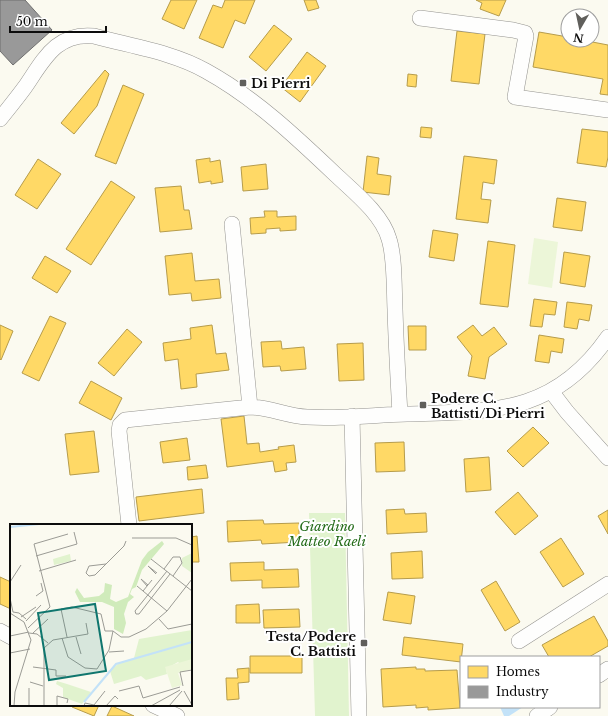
<svg xmlns="http://www.w3.org/2000/svg" width="608" height="716" viewBox="0 0 608 716" font-family="'Libre Baskerville',serif">
	<style>
		.green { fill: #e1f3ce }
		.pitch { fill: #ecf6d8 }
		.water { fill: #c3e2f8 }
		.homes { fill: #ffd966; stroke: #b69c4b }
		.industry { fill: #999; stroke: #6f6f6f }
		.lines { fill: none; stroke-linecap: round; stroke-linejoin: round }
		.street-casing { stroke: #94938f; stroke-width: 16 }
		.street { stroke: #fefefd; stroke-width: 15 }
		.poi-dot { fill: #605f5c; stroke: #fff; stroke-width: 1.5 }
		.labels { text-anchor: middle; stroke-width: 4; stroke-linejoin: round; paint-order: stroke }
		.poi-label { font-size: 13px; font-weight: bold; fill: #0c0c0c; stroke: #fff; text-anchor: start }
		.park-label { font-size: 13px; font-style: italic; fill: #226a17; stroke: #fff }
		.inset-river { fill: none; stroke: #c3e2f8; stroke-width: 2 }
		.inset-road { fill: none; stroke: #9b9b95; stroke-width: 1 }
		.view { fill: #0f766e; fill-opacity: 0.15; stroke: #0f766e; stroke-width: 2 }
		.inset-edge { fill: none; stroke: #0c0c0c; stroke-width: 2 }
	</style>
	<rect width="100%" height="100%" fill="#fbfaf0"/>
	<path class="green" d="M309 513H345L349 716H315Z"/>
	<path class="pitch" d="M534 238 558 242 552 288 528 284Z"/>
	<path class="water" d="M500 707H523L509 716H504Z"/>
	<path class="homes" d="M171 0H197L184 29 162 19Z
		M225 0H255L245 24 235 20 223 48 199 38 213 5 222 8Z
		M304 0H316L319 8 308 11Z
		M476 0H506L499 16 480 9 482 3Z
		M274 25 292 39 266 71 249 57Z
		M457 31 485 34 479 84 451 81Z
		M539 32 568 37V40H582L608 45V95L600 94 603 79 533 67Z
		M307 52 326 66 300 102 281 87Z
		M105 70 109 74 97 106 74 134 61 123Z
		M408 74 417 75 416 87 407 86Z
		M123 85 144 94 116 164 95 156Z
		M421 127 432 128 431 138 420 137Z
		M582 129 608 132V157L606 167 577 163Z
		M367 156 379 158 377 174 391 176 389 195 363 192Z
		M464 156 497 160 494 184 483 182 481 199 491 200 488 223 456 219Z
		M210 158V162L220 160 223 182 211 184V181L199 183 196 160Z
		M38 159 61 174 37 209 15 195Z
		M266 164 268 189 243 191 241 167Z
		M111 181 135 197 91 265 66 249Z
		M181 186 184 210H189L192 229 160 232 155 188Z
		M557 198 586 202 582 231 553 227Z
		M264 211H277V217L296 216V230L280 231V228L266 229V233L251 234 250 218 265 217Z
		M433 230 458 234 454 261 429 257Z
		M488 241 515 245 508 307 480 304Z
		M564 252 590 256 585 287 560 283Z
		M192 253 195 281 219 279 221 298 192 301 191 293 169 295 165 256Z
		M45 256 71 271 57 293 32 278Z
		M534 299 557 302 555 315 544 314 542 327 530 326Z
		M567 302 592 305 589 321 579 319 577 329 564 327Z
		M50 316 66 323 39 381 22 373Z
		M0 325 13 331 1 360 0 359Z
		M212 325 216 354 226 353 229 370 196 374 197 387 181 389 178 359 165 361 163 343 191 339 190 328Z
		M473 325 482 336 494 327 507 344 489 357 485 379 468 376 472 356 457 337Z
		M408 326H426V350H409Z
		M127 329 142 342 114 376 98 363Z
		M539 335 564 339 562 353 551 351 549 363 535 361Z
		M281 341 282 349 304 347 306 369 281 371 280 366 263 367 261 342Z
		M363 343 364 380 339 381 337 344Z
		M91 381 122 398 111 420 79 403Z
		M244 416 247 444 259 443 260 452 279 449 278 447 294 445 296 462 286 463 287 470 275 472 273 461 227 467 221 419Z
		M533 427 549 443 523 467 507 451Z
		M94 431 99 472 70 475 65 434Z
		M187 438 190 460 163 463 160 442Z
		M404 442 405 471 376 472 375 443Z
		M489 457 491 490 466 492 464 459Z
		M206 465 208 478 188 480 187 467Z
		M202 489 204 513 139 521 136 497Z
		M518 492 538 516 515 535 495 512Z
		M404 509 405 514 426 513 427 532 387 534 386 510Z
		M608 510V534L598 516Z
		M263 520 264 524 299 523V542L262 544 261 540 228 542 227 521Z
		M197 536 199 562H191V537Z
		M561 538 584 574 563 587 540 552Z
		M422 551 423 578 392 579 391 553Z
		M264 562V570L298 569 299 587 262 588V580L231 581 230 563Z
		M0 577 11 582V609L0 604Z
		M496 581 520 622 505 631 481 590Z
		M388 592 415 596 411 624 383 620Z
		M259 604 260 623H236V605Z
		M299 609 300 627 264 628 263 610Z
		M594 616 608 641V646L589 657H549L542 645Z
		M404 637 463 644 461 662 402 655Z
		M250 656H302V673H250Z
		M416 667V669H425V671L457 670 460 708 428 710V707L416 708V705L383 707 381 669Z
		M249 668V682L238 683 239 699 227 700 226 678H238L237 669Z
		M72 705H99L94 716 72 707Z
		M112 706 134 716H107Z"/>
	<path class="industry" d="M0 0H25L52 30 13 65 0 51Z"/>
	<g class="lines">
		<g class="street-casing">
			<path id="street" d="M420 18 513 30 525 33 526 36 515 97 608 110
				M0 119C8 109 17 98 25 87 43 61 56 32 94 36 130 46 173 52 206 71 255 98 296 137 336 175 354 192 382 214 389 239 395 258 394 289 395 309 396 344 398 379 400 414
				M232 224 250 407
				M551 391 567 412 608 458
				M352 416 359 716
				M129 525 119 431 120 425 125 420 250 407C269 407 287 416 307 417 340 419 373 415 407 414 492 411 554 415 608 337
				M0 631 11 637
				M519 641 608 584
				M599 675 608 669
				M153 705 177 716
				M537 716 550 707"/>
		</g>
		<use href="#street" class="street"/>
	</g>
	<g class="poi-dot">
		<rect x="239" y="79" width="8" height="8" rx="2"/>
		<rect x="419" y="401" width="8" height="8" rx="2"/>
		<rect x="360" y="639" width="8" height="8" rx="2"/>
	</g>
	<g class="labels">
		<g class="poi-label">
			<text x="251" y="88">Di Pierri</text>
			<text x="431" y="403">Podere C.<tspan x="431" dy="15">Battisti/Di Pierri</tspan></text>
			<text x="356" y="641" text-anchor="end">Testa/Podere<tspan x="356" dy="15">C. Battisti</tspan></text>
		</g>
		<g class="park-label">
			<text x="327" y="531">Giardino<tspan x="327" dy="15">Matteo Raeli</tspan></text>
		</g>
	</g>
	<g transform="translate(10 524)">
		<rect width="182" height="182" fill="#fbfaf0"/>
		<path d="M182 29V49L172 42V34ZM60 30 61 37 44 41 43 35ZM182 106 181 137 170 140 168 138 156 145 157 150 136 156 131 152 104 160 100 147 109 139 124 134 129 115ZM47 157 57 160 81 168 72 180 58 175 53 173V164L46 160Z" fill="#e1f3ce"/>
		<path d="M152 17 154 20 132 46 126 63 122 65 120 70 124 73 118 78 114 90 116 99 113 110 104 105V83L92 78H70L65 68 67 64 74 74 89 72 94 68 95 59 102 61 100 75 106 78 118 73 132 36 138 28Z" fill="#d0ebbb"/>
		<path d="M182 135V145L168 149 172 161 162 164 155 143Z" fill="#ecf6d8"/>
		<path class="inset-river" d="M0 3 29 0M74 178 106 140 182 118"/>
		<path class="inset-road" d="M122 14H166L182 21M26 32 67 20 64 8M141 35 182 67M96 40 79 42 76 49 79 52 85 51 114 22 116 17M154 45 163 33H170L172 39 163 52M29 47 66 36M157 47 125 87 126 90H129L160 50M146 50 138 42 147 49M0 58 11 41M127 62 157 87M137 62 131 55 138 61M133 67 142 56M26 72 33 67 31 59M0 74 3 88 9 89 16 95M0 89 14 98 21 116 5 168 4 182M11 93 26 83M149 95 158 105 182 100M16 97 31 81M18 104 40 83 24 20 58 10M103 107 111 113H119L136 105 157 87 182 55M19 109 27 110 38 119M23 109 38 95M0 112 19 108M66 113 71 130M52 114 58 133 75 144 87 145 99 126 103 107H95L91 90 62 83 51 85 57 113M99 128 114 127M0 129 20 125M23 143 46 146V152H56M20 158 33 162M173 162 170 148 182 146M19 164V182M109 167 129 162 133 174 170 163M174 167 182 181M34 182V124L43 116 78 110 76 99M47 182V172L58 175 57 179M74 182 75 179 84 181 95 167M96 182 105 172 108 175M141 182 170 166M159 182 172 167"/>
		<path class="view" d="M85 80 96 147 39 156 28 89Z"/>
		<rect width="182" height="182" class="inset-edge"/>
	</g>
	<rect x="460" y="656" width="140" height="52" fill="#ffffff" stroke="#9e9e9e"/>
	<rect x="468" y="666" width="20" height="12" fill="#ffd966" stroke="#9e9e9e"/>
	<text x="496" y="676" font-size="12" fill="#0c0c0c">Homes</text>
	<rect x="468" y="686" width="20" height="12" fill="#999999" stroke="#9e9e9e"/>
	<text x="496" y="696" font-size="12" fill="#0c0c0c">Industry</text>
	<g transform="translate(580 28) rotate(189)"><circle r="19" fill="#ffffff" stroke="#9e9e9e"/>
	<path d="M0-3L7 15L0 10L-7 15Z" fill="#605f5c"/>
	<text y="-6" font-size="11" font-weight="bold" text-anchor="middle" fill="#0c0c0c">N</text>
	</g>
	<path d="M10 26v6h96v-6" fill="none" stroke="#0c0c0c" stroke-width="2"/>
	<text x="16" y="26" font-size="12" fill="#0c0c0c" stroke="#ffffff" stroke-width="3" paint-order="stroke">50 m</text>
</svg>
